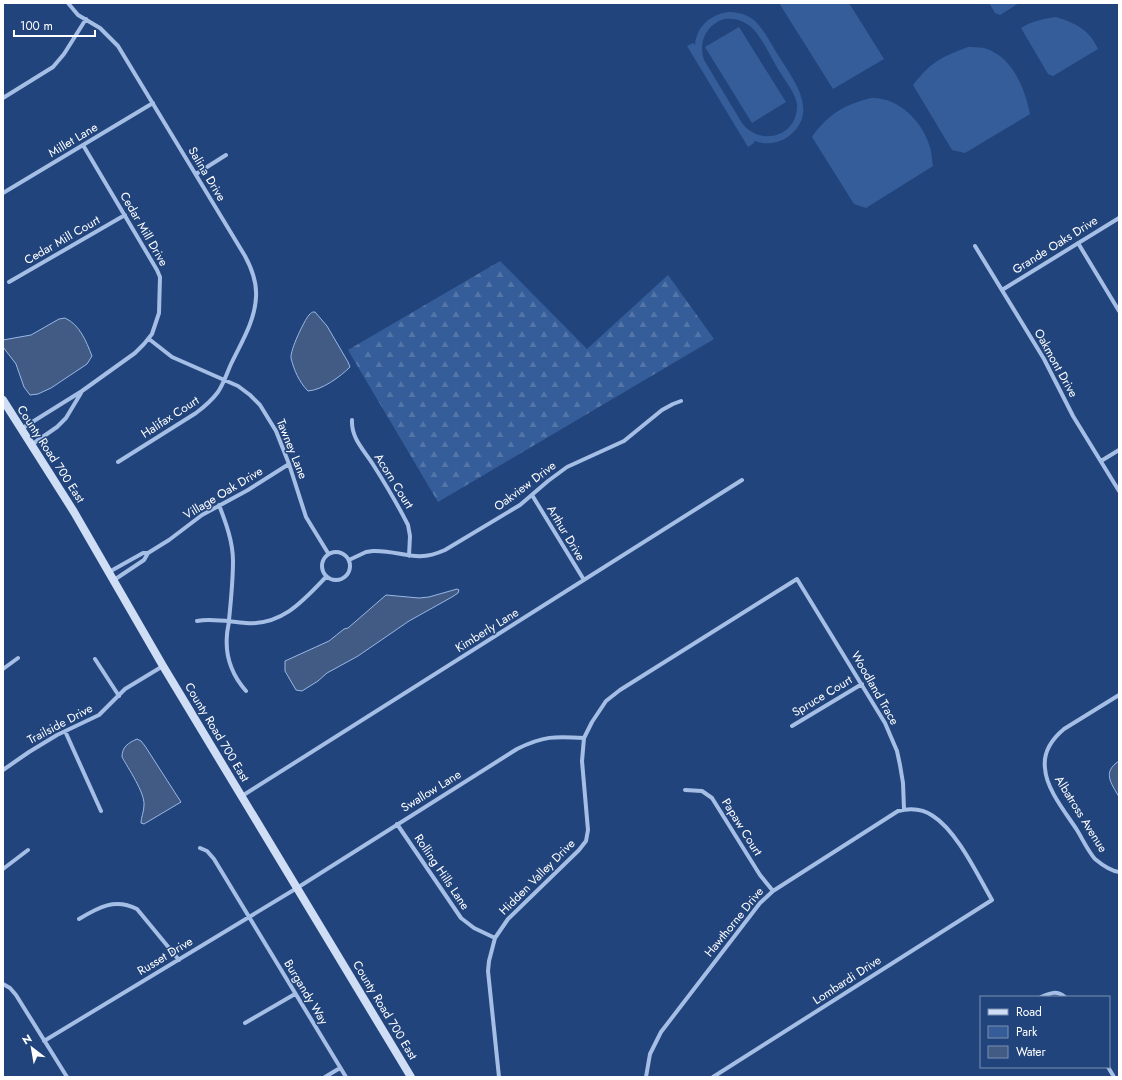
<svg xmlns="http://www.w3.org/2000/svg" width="1122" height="1080" viewBox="0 0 1122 1080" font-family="Jost,sans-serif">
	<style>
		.forest { fill: url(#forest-firs) }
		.park { fill: #355d99; fill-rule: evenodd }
		.water { fill: #425b84; stroke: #99b8e7 }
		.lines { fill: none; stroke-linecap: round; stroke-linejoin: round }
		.minor { stroke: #a5bee5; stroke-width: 4 }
		.secondary { stroke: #cfddf5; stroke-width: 8 }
		.labels { text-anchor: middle; stroke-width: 3; stroke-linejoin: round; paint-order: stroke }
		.street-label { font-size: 12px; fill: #fff; stroke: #22447c }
	</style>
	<defs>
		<pattern id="forest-firs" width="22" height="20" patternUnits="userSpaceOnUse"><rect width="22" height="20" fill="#355d99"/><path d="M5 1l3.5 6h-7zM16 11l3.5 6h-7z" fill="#5375a8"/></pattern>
	</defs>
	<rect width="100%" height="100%" fill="#22447c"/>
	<path class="forest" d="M500 261 587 349 668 275 714 339 438 502 348 350Z"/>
	<path class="park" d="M779 3H849L884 59 833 89Z
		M989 3H1019L1000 15 995 13Z
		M728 12C737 12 746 14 754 20 764 29 771 44 778 55 793 79 820 112 789 136 778 144 766 145 754 141V143L748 147 687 46 693 43 695 45C697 26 710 15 728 12ZM724 19C732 18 740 19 747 24 760 32 770 56 778 69 783 78 790 86 794 95 796 99 797 103 797 107 796 138 759 146 742 123L704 60C698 42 706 25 724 19Z
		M1056 17C1075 23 1090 30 1098 49L1053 76 1048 74 1021 28C1032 21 1043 19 1056 17Z
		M739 27 786 102 752 123 705 47Z
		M968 47C973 47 979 47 984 48 1012 56 1025 88 1030 114L965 153 952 150 913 85C932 61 940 58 968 47Z
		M871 98C900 97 925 124 931 151 932 156 932 161 933 166L866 208 854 204 812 137C828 114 844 105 871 98Z"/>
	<path class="water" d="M315 312 327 326 348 362 350 367C340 377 322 390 308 391 299 382 294 370 291 358 290 350 304 321 309 315 312 312 312 312 315 312Z
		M65 318C80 325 86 341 92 356L87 364 51 388 38 394 30 395 24 387 16 364 3 347V340L31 335 59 319Z
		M457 589 459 590 458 593 452 597 409 621 358 656 327 673 318 681 302 691 296 690 285 671V661L329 641 344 629 348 628 386 595 419 598 429 597Z
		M137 739 141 741 145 746 181 802 144 824 141 823C141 817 144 812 144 805 145 793 128 768 122 757 122 747 128 743 137 739Z
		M1119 761V797C1111 783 1102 772 1119 761Z"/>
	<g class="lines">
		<path class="minor" d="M68 3 78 15 100 28 118 46 245 256C252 269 257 283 256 297 255 321 241 343 231 364 227 373 224 383 218 392 212 400 204 407 196 413L118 462
			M3 98 53 67 64 54 86 19
			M196 174 226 155
			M3 193 153 103
			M1078 243 1119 311
			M975 246 1044 359 1073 416 1119 491
			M9 282 125 215
			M1002 290 1119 218
			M149 339 172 357 238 386 250 395 260 405 276 431 289 464 306 517 328 553
			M352 420C351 439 365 451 374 466 386 485 398 505 408 525L410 536 409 556
			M21 429 82 391 135 353 144 344 152 334 159 313 160 277 157 270 83 145
			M31 445 57 427 66 418 81 393
			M1101 461 1119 450
			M532 495 584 580
			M219 505C226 523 233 542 233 561 233 581 231 600 229 620 229 625 227 630 227 635 225 656 232 675 246 691
			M322 566a14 14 0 1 1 28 0a14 14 0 1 1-28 0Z
			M349 560 366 552 373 551C402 550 414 564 445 550L520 505 548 481 567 467 624 441 662 410 673 404 681 401
			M109 572 143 553H148L169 540 202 515 248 490 289 464
			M114 580 144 560 148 553
			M197 621C213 618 230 622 246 623 282 626 304 600 326 577
			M95 659 119 696
			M3 669 18 658
			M1119 695 1064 729C1052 739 1043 752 1045 768 1046 789 1066 813 1077 830 1083 840 1088 851 1095 859 1101 864 1111 871 1119 872
			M792 726 862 684
			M65 731 101 811
			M3 770 29 752 57 735 99 715 125 689 163 666
			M685 790 702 791 712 798 760 875 773 891
			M242 796 742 480
			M397 824 461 918 474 928 495 938
			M200 848 207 851 214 859 346 1077
			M3 869 28 850
			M79 919C99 907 115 898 137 909L179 960
			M3 984 10 988 16 995 67 1077
			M1041 997C1050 993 1057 990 1065 997
			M245 1023 295 994
			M44 1041 297 888 517 749C543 736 555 736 584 738
			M1108 1067 1114 1077
			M325 1077 340 1068
			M499 1077 488 971 489 961 495 938 508 919 579 850 586 841 588 830 582 761 584 738 592 722 606 701 620 690 797 579 885 723 897 751 900 765 903 783 904 809
			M646 1077 650 1054 661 1032 760 903 773 891 898 811C910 808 923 809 933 816 957 831 978 876 992 900L713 1077"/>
		<path class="secondary" d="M3 400 74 512 163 666 411 1077"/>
	</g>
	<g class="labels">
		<g class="street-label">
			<text transform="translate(73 140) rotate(-31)" y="4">Millet Lane</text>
			<text transform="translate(207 174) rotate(59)" y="4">Salina Drive</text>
			<text transform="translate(144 229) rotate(60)" y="4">Cedar Mill Drive</text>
			<text transform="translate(62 240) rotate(-30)" y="4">Cedar Mill Court</text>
			<text transform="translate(1055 245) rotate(-32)" y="4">Grande Oaks Drive</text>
			<text transform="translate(1056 363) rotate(61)" y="4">Oakmont Drive</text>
			<text transform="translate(170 417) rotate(-33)" y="4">Halifax Court</text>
			<text transform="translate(292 449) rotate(68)" y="4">Tawney Lane</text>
			<text transform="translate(51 454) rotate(57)" y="4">County Road 700 East</text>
			<text transform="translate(394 481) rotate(58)" y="4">Acorn Court</text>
			<text transform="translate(525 486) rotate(-37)" y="4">Oakview Drive</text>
			<text transform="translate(223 493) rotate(-31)" y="4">Village Oak Drive</text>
			<text transform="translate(566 533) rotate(59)" y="4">Arthur Drive</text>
			<text transform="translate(487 630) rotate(-32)" y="4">Kimberly Lane</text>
			<text transform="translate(875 688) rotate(60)" y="4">Woodland Trace</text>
			<text transform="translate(822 696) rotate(-31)" y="4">Spruce Court</text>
			<text transform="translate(60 724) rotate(-28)" y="4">Trailside Drive</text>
			<text transform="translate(217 732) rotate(59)" y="4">County Road 700 East</text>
			<text transform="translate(431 791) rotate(-32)" y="4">Swallow Lane</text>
			<text transform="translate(1081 814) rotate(58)" y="4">Albatross Avenue</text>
			<text transform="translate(742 827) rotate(58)" y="4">Papaw Court</text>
			<text transform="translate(442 872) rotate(56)" y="4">Rolling Hills Lane</text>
			<text transform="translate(537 877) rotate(-45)" y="4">Hidden Valley Drive</text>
			<text transform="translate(734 922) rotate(-51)" y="4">Hawthorne Drive</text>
			<text transform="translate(165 956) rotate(-31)" y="4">Russet Drive</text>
			<text transform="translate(847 980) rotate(-33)" y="4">Lombardi Drive</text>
			<text transform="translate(306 992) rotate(59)" y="4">Burgandy Way</text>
			<text transform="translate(385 1010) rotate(59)" y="4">County Road 700 East</text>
		</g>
	</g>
	<rect width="1122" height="1080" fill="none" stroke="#ffffff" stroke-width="8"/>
	<rect x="980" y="996" width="130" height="72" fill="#22447c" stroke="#7a8fb0"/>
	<rect x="988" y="1009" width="20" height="6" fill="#cfddf5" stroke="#7a8fb0"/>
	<text x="1016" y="1016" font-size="12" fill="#ffffff">Road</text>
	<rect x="988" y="1026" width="20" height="12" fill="#355d99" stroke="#7a8fb0"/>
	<text x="1016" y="1036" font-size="12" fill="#ffffff">Park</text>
	<rect x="988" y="1046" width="20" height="12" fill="#425b84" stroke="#7a8fb0"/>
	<text x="1016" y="1056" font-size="12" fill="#ffffff">Water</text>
	<g transform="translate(32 1048) rotate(329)" stroke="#22447c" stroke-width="3" paint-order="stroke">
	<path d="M0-3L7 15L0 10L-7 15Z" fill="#ffffff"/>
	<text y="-6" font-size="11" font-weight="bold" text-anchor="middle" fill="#ffffff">N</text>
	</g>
	<path d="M14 30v6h81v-6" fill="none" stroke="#ffffff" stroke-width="2"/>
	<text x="20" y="30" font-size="12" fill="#ffffff" stroke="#22447c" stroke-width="3" paint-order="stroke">100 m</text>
</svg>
